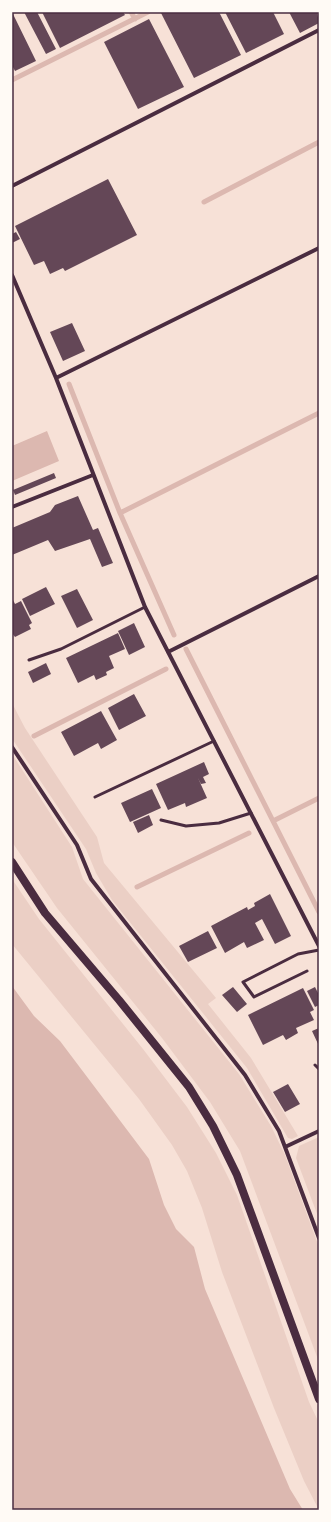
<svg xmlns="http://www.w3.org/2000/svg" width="331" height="1522" viewBox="0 0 331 1522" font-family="Commissioner,sans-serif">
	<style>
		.green { fill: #ebcfc5 }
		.water { fill: #dcb8b0 }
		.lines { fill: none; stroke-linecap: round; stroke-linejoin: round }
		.stream { stroke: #dcb8b0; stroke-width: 5 }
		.building { fill: #644757 }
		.service { stroke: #4a2c40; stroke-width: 3 }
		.minor { stroke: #4a2c40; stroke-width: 4 }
		.secondary { stroke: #4a2c40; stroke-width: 8 }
		.neatline { fill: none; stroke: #4a2c40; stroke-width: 1.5 }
	</style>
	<rect width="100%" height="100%" fill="#f7e1d7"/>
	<path class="green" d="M12 703 25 728 97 837 104 863 216 998 208 1004 251 1058 298 1136 292 1139 288 1138 247 1068 112 900 96 873 86 849 13 740Z
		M12 754 72 847 83 879 239 1074 271 1126 285 1155 319 1247V1362L240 1151 210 1102 162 1038 57 908 12 842Z
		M12 879 39 919 143 1049 187 1107 216 1153 237 1195 309 1402 319 1423V1510L304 1481 274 1408 222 1272 202 1208 187 1171 172 1145 139 1099 12 944Z
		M319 1137V1219L296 1158 299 1146Z"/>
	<path class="water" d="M47 431 59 461 12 481V446Z
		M12 986 34 1016 60 1041 149 1159 164 1205 176 1229 194 1247 205 1289 290 1489 303 1510H12Z"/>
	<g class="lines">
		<path class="stream" d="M131 12 135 19
			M12 80 148 12
			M204 202 319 142
			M69 384 120 513 174 635
			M120 513 319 413
			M186 649 319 912
			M34 736 166 669
			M273 821 319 798
			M137 887 249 833"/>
	</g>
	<path class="building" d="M12 12 36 61 15 71 12 65Z
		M24 12H37L56 49 46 54Z
		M42 12H123L125 15 60 48Z
		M162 12H219L241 55 194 78 161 13Z
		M225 12H273L284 34 246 53Z
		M289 12H317L319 23 300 33Z
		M149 19 184 87 138 109 104 42Z
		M108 179 137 235 65 271 63 268 50 274 44 261 34 265 15 226Z
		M16 232 20 239 12 243V234Z
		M72 323 85 351 63 361 50 332Z
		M54 473 56 478 15 495 13 490Z
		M78 496 93 530 98 528 113 563 102 567 90 539 55 551 48 540 12 555V528L50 512 55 505Z
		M46 587 55 604 30 616 22 599Z
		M77 589 93 620 77 628 61 596Z
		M13 600 15 604 21 601 32 623 29 625 31 629 15 637 12 633Z
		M134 623 145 647 129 655 118 631Z
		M118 633 125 649 109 656 114 668 106 672 107 675 96 680 94 675 78 683 66 658Z
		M46 663 51 674 33 683 28 672Z
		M134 694 146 716 119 730 108 708Z
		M101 711 117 740 101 749 98 743 74 756 61 732Z
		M204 762 209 774 203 777 206 783 201 784 198 778 207 798 186 807 185 803 168 810 156 784Z
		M152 789 161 808 130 822 121 803Z
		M149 815 153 825 138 833 133 822Z
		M270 894 291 936 275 944 262 919 255 923 264 940 247 948 244 942 225 953 211 926 247 907 248 910 255 906 254 903Z
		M208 931 217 948 188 962 179 946Z
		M233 987 247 1004 237 1012 222 995Z
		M315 987 319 995V1005L315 1007 307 991Z
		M303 988 314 1010 310 1012 314 1020 296 1028 298 1033 286 1040 283 1035 263 1045 248 1015Z
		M319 1028V1046L312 1031Z
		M288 1084 300 1104 285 1112 273 1092Z"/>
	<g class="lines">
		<path class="service" d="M29 660 61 649 145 607
			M95 797 214 741
			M161 820 186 826 219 823 251 813
			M307 971 254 997 243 982 298 954 319 950
			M315 1065 319 1069"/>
		<path class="minor" d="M12 186 319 30
			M12 275 56 378 145 607 319 946
			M56 378 319 248
			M12 507 93 475
			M168 652 319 576
			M12 747 77 845 91 879 245 1075 279 1131 319 1238
			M285 1147 319 1131"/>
		<path class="secondary" d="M12 862 45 913 119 1000 189 1087 213 1126 237 1175 319 1399"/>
	</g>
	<rect width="331" height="1522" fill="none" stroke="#fffaf5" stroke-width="26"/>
	<rect x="13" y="13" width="305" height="1496" class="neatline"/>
</svg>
